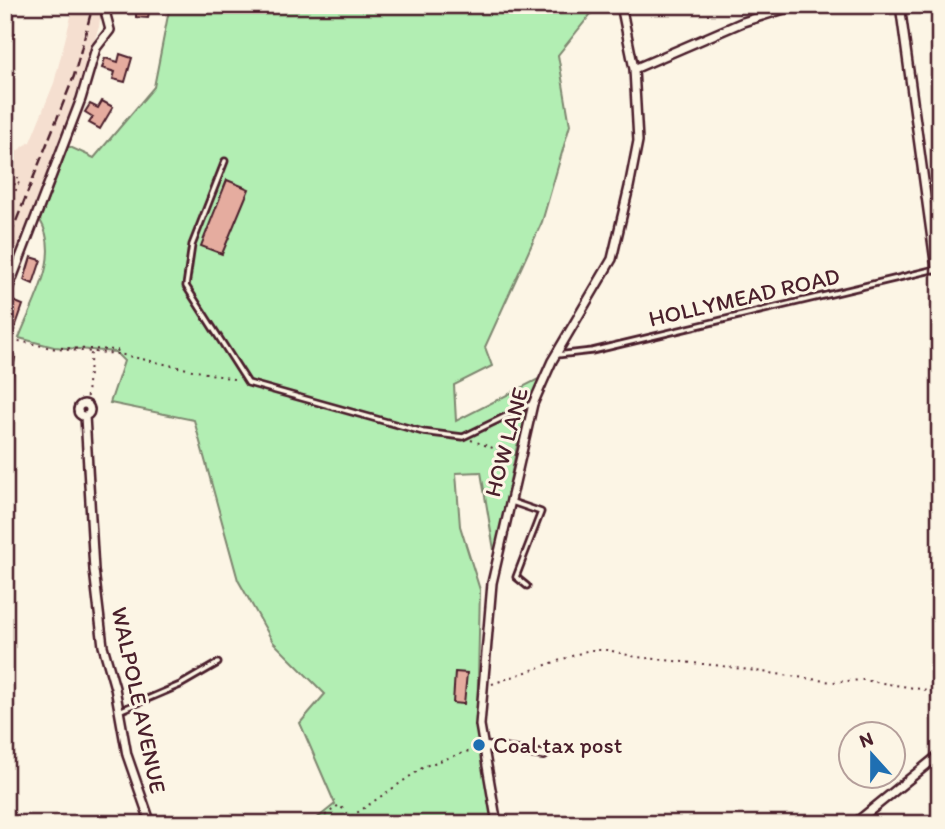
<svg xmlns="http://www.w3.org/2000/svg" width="945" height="829" viewBox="0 0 945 829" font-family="Itim,sans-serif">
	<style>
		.built { fill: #f5dfd0 }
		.green { fill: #b2eeb3; stroke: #7e866f; stroke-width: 2 }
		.building { fill: #e5ac9f; stroke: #4a1f2b; stroke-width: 2 }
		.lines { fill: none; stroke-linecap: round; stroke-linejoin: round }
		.service-casing { stroke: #4a1f2b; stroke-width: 9 }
		.minor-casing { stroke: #4a1f2b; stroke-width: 12 }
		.path { stroke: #4a1f2b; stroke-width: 2; stroke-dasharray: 2 5; stroke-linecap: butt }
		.service { stroke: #fcf5e5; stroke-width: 3.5 }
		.minor { stroke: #fcf5e5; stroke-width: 7 }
		.rail { stroke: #4a1f2b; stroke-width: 2.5; stroke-dasharray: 10 5; stroke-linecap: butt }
		.poi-dot { fill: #1f6fb2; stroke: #fcf5e5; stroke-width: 2.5 }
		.labels { text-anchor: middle; stroke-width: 6; stroke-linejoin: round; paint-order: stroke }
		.street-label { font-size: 23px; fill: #4a1f2b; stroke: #fcf5e5 }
		.poi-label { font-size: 23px; fill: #4a1f2b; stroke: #fcf5e5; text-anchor: start }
	</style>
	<rect width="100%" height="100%" fill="#fcf5e5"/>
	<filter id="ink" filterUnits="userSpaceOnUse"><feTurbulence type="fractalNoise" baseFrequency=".0143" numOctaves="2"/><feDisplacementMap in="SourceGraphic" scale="14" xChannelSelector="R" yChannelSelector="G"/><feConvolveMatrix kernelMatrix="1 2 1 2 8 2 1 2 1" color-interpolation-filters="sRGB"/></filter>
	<g filter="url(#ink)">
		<path class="built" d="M74 5H102L99 27 60 140 5 279 7 158 30 142 54 83Z"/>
		<path class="green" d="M170 5H598L558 55 570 125 542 222 485 347 492 366 454 385 456 421 546 375 517 446 495 556 481 472 456 473 460 526 480 590 477 724 494 824H310L335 804 300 723 325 694 273 642 238 580 194 420 110 403 124 361 115 352 54 347 19 338C33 301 62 257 40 220L68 146 94 158 154 87Z"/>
		<path class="building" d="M136 5H150L148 18 136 17Z
			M120 54 132 58 125 82 113 79 115 72 102 68 105 58 118 62Z
			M102 101 113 107 100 129 89 123 93 117 85 112 90 104 98 108Z
			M227 180 249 189 222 254 201 246Z
			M31 257 41 260 33 284 24 280Z
			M13 301 23 305 15 328 5 324Z
			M5 357 15 358 11 384 5 383Z
			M455 672 467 673 464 704 453 703Z"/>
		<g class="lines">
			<g class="service-casing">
				<path id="service" d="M225 161 192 245 186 286 248 383 423 432 463 437 531 404
					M557 355 592 351 940 268
					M512 502 541 512 516 577 527 586
					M119 711 180 685 218 663"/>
			</g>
			<g class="minor-casing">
				<path id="minor" d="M900 5 936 269
					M5 20 10 5
					M634 69 743 22 797 5
					M5 297 81 99 96 48 110 30 106 15 109 5
					M78 410a6 6 0 1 1 12 0a6 6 0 1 1-12 0Z
					M85 416 94 570 103 646 115 688 127 755 151 824
					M483 746 544 755
					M497 824 480 725 492 583 533 404 552 361 612 259 629 187 638 141 634 69 621 5
					M854 824 940 754"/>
			</g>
			<path class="path" d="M5 192 10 193 18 178 20 179 14 195
				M5 338 56 349 119 354 238 380
				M61 348 117 350 119 354
				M86 404 91 353
				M471 440 512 455
				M492 684 589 650H608L636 657 722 666 832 682 863 680 940 692
				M314 824 339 805 351 817 425 766 475 749"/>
			<use href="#service" class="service"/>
			<use href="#minor" class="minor"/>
			<path class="rail" d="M5 249 74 76 93 5"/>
		</g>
	</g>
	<circle class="poi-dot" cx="479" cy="745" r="7"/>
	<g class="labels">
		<g class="street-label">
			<text transform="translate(744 297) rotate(-13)" y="8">HOLLYMEAD ROAD</text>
			<text transform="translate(506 442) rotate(-75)" y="8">HOW LANE</text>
			<text transform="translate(139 700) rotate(78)" y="8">WALPOLE AVENUE</text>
		</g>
		<g class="poi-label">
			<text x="493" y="753">Coal tax post</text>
		</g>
	</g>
	<rect width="945" height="829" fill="none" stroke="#fcf5e5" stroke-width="28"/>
	<rect x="14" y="14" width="917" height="801" fill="none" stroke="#4a1f2b" stroke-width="2.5" filter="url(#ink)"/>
	<g transform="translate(872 755) rotate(339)"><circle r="33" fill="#fcf5e5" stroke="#b59f9b" stroke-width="2"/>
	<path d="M0-5L12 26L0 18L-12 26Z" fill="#1f6fb2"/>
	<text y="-10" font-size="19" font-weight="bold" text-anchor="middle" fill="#4a1f2b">N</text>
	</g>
</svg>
